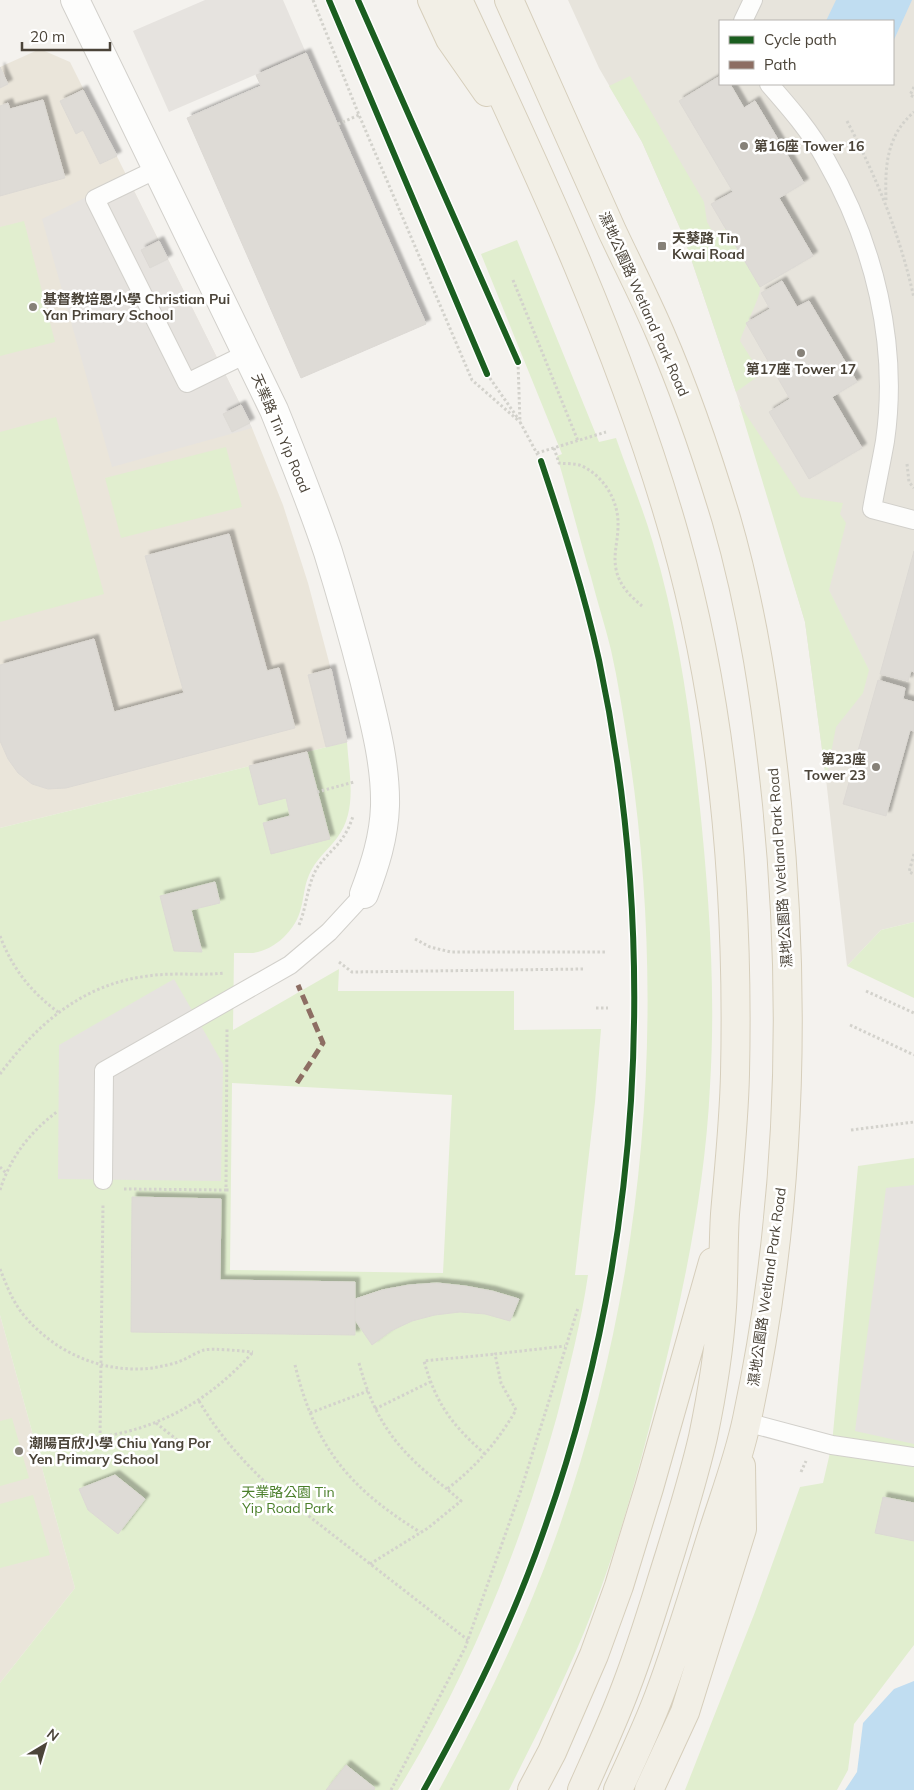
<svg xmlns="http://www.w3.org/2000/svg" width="914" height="1790" viewBox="0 0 914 1790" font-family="Mulish,'Noto Sans TC',sans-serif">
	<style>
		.residential { fill: #e7e4dc; fill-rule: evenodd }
		.education { fill: #eae5da }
		.green { fill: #e1eecf; fill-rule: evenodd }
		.parking { fill: #e6e3df }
		.water { fill: #c0ddf1 }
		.building { fill: #dedbd6; stroke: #dcd9d4; filter: url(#shadow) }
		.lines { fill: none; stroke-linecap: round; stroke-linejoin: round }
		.lane-casing { stroke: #d2d0cb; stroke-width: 20 }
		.street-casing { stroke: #d2d0cb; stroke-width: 30 }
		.primary-casing { stroke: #d6cebb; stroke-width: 30 }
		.path { stroke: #d3d2cc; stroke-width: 3; stroke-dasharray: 2.5 2.5; stroke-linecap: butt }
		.lane { stroke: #fdfdfc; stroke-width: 18 }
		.street { stroke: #fdfdfc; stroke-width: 28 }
		.primary { stroke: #f2efe6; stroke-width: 28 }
		.quiet { stroke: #8d6e63; stroke-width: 5; stroke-dasharray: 10 5; stroke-linecap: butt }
		.cycleway-casing { stroke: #fff; stroke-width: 9 }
		.cycleway { stroke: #1b5e20; stroke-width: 6 }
		.poi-dot { fill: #868178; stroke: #fff; stroke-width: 2 }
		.labels { text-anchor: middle; stroke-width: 5; stroke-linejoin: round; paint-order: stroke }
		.poi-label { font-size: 14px; font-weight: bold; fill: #4b4439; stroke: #fff; text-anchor: start }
		.street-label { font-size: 14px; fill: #4b4439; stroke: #fff }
		.park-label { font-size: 14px; fill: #4a7f2a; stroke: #fff }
	</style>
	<defs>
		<filter id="shadow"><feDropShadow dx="4.5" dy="-4.5" stdDeviation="1" flood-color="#0004"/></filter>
	</defs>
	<rect width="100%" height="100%" fill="#f4f2ee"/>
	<path class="residential" d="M568 0H914V922L881 930 847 966 826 779 805 622 748 428 683 235 642 142 599 68ZM720 21H893V84H720Z"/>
	<path class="education" d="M40 49 70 62 252 428 283 505 308 583 329 662 347 742 0 828V67Z
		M0 1315 75 1588 0 1683Z"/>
	<path class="green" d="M630 76 704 202 707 222 715 236 725 229 760 287C761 297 744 327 740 341L761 374 736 392 683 235 642 142 609 86Z
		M24 221 55 342 0 356V227Z
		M517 240 599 442 616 438C628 473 643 508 653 543 678 627 690 713 699 799 709 894 716 990 710 1086 705 1191 683 1295 657 1397 639 1470 619 1542 592 1612 569 1673 538 1731 509 1790H439C483 1709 524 1626 555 1539 646 1287 669 1010 628 746 623 714 618 681 611 650 605 625 597 601 591 577 579 537 569 496 557 456L562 454 481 254Z
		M739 404 801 497 843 503 840 514 846 523 829 590 869 670 863 693 836 727 826 779 805 622Z
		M56 417 104 594 0 622V432Z
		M226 447 242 507 121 538 105 478Z
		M347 742C349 775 358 810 337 838 327 851 315 860 309 875 304 886 304 897 301 908 296 930 275 950 253 953 247 953 240 953 234 953L233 1030 339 969 338 991H514V1030L601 1029 595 1102 575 1275H588C581 1323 569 1369 557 1416 521 1546 469 1675 398 1790H0V1683L75 1588 0 1315V828ZM232 1083 452 1095 443 1273 230 1270Z
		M914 922V998L847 966 881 930Z
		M914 1158V1645L854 1724 848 1770 837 1790H685L755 1612 800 1487 823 1483 832 1444 858 1166Z
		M12 1418 29 1478 0 1486V1421Z
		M33 1495 50 1555 0 1568V1504Z"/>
	<path class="parking" d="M205 0H283L306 53 169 112 133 31Z
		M127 177 252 428 112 467 42 219Z
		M174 979 223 1064 221 1181 58 1179 59 1045Z
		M914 1185V1444L855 1431 886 1188Z"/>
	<path class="water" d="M836 0H912L893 42V21H826Z
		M914 1681V1790H845L857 1772 863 1723 894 1689Z"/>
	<path class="building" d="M306 53 426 324 301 378 187 118 261 86 256 75Z
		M0 67 8 84 0 88Z
		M720 76V84H730L744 108 755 101 804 183 779 198 813 256 760 287 711 204 733 192 679 101Z
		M83 90 117 156 100 164 83 130 76 134 60 101Z
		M43 100 65 178 0 196V106L8 103 10 109Z
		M159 241 168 259 150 268 141 250Z
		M782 281 797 307 809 301 857 382 832 397 862 448 809 479 769 412 790 399 746 323 770 309 761 293Z
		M241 405 250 423 232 432 223 414Z
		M229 534 267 671 279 668 295 728 66 788 48 789 32 784 18 773 8 759 0 741V665L94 639 114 712 184 693 145 556Z
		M914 551V672L911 671 908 681 880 674Z
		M331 669 347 742 326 747 308 675Z
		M878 680 905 688 903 699 914 702V731L910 730 886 816 843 804Z
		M307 752 330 839 271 854 263 823 290 816 286 798 259 805 249 766Z
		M215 882 220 903 191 910 202 952 174 951 160 896Z
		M132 1197 221 1199 220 1280 355 1282V1335L131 1332Z
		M437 1283 465 1286 492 1291 519 1299 510 1321 485 1314 460 1312 435 1315 412 1321 391 1331 372 1345 355 1320V1299L382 1290 409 1285Z
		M115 1475 145 1499 118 1534 88 1510 79 1489Z
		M883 1497 914 1503V1541L875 1533Z
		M346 1765 375 1788 374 1790H326Z"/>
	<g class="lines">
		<g class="lane-casing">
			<path id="lane" d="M743 21 753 0
				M769 84C790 108 811 132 826 160 874 244 899 344 885 441 881 464 876 486 872 509L914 520
				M157 169 95 199 187 383 246 354
				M103 1180 104 1071 290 965 329 932 364 894
				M746 1422 832 1445 914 1457"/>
		</g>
		<g class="street-casing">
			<path id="street" d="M75 0 274 410C293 457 312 504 328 552 341 594 353 636 364 679 374 720 386 764 385 806 384 837 375 865 364 894"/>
		</g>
		<g class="primary-casing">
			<path id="primary" d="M432 0 450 39 487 92
				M458 0C540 175 622 350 675 537 724 711 739 894 735 1074 734 1121 729 1167 725 1214 723 1245 724 1276 722 1307 719 1351 712 1394 703 1437 694 1476 682 1515 670 1554 656 1598 643 1643 626 1687 613 1722 597 1756 582 1790
				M509 0C543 77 578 154 612 231 628 265 645 298 660 333 686 393 707 455 726 518 753 611 767 707 777 804 797 1009 790 1217 747 1419 739 1458 724 1497 712 1535 695 1589 679 1643 659 1696 647 1728 632 1759 618 1790
				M532 1790 552 1752 594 1655 619 1586 649 1488 713 1262
				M649 1790 685 1712 742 1529 741 1466"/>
		</g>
		<path class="path" d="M313 0 359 115 472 380 520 422
			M914 87 910 95 914 97
			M847 121C877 178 900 235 914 298
			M338 124 359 115
			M886 200C885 167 886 136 914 112
			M513 280 578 441
			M518 362 520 422
			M487 374 517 417
			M520 422 541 461
			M554 448 559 463C566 464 575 463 582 466 605 477 619 502 618 526 618 541 613 554 616 569 619 585 630 596 642 606
			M537 453 606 432
			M907 464 909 482 914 488
			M317 792 354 782
			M914 854 909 872 914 874
			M299 925C307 906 307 885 317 868 323 859 331 852 338 844 345 836 350 826 353 816
			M0 936C12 968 31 992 58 1012
			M415 939 430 947 451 952H607
			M339 962 352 972 583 969
			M866 991 914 1013
			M596 1008H608
			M850 1025 914 1055
			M0 1074C38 1023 83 984 148 976 174 972 199 976 224 973
			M851 1130 914 1122
			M0 1167 6 1173
			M124 1189 226 1190 227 1028
			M0 1190C11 1156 30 1132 58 1111
			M226 1190H231
			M0 1269C6 1284 12 1300 22 1313 54 1353 103 1374 153 1368 163 1366 174 1364 183 1360 190 1357 197 1352 204 1350 214 1348 241 1351 253 1352
			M359 1363C375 1423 399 1452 447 1489
			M295 1365C315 1447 349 1488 420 1532
			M199 1401C217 1432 239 1457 265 1482L468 1640
			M375 1409 430 1382
			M310 1413 368 1391
			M156 1423 186 1447
			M100 1438 103 1204
			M60 1440C139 1439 200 1411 253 1352
			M485 1454C452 1425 436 1404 424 1361L495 1354
			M801 1472 806 1461
			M370 1564 428 1528 461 1501 447 1489C476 1467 498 1441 516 1410L501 1383 495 1354 565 1346
			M391 1790 465 1648 521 1490 578 1308"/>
		<use href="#lane" class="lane"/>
		<use href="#street" class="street"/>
		<use href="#primary" class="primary"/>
		<path class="quiet" d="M297 1083 323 1043 298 985"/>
		<g class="cycleway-casing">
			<path id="cycleway" d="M329 0 487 374
				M358 0 518 362
				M424 1790C470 1707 512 1623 543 1533 642 1255 660 949 599 660 584 592 563 527 541 461"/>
		</g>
		<use href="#cycleway" class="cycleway"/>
	</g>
	<g class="poi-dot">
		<circle cx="744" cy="146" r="5"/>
		<rect x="657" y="241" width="10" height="10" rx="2.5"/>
		<circle cx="33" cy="307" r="5"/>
		<circle cx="801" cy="353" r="5"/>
		<circle cx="876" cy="767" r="5"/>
		<circle cx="19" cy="1451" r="5"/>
	</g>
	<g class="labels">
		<g class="poi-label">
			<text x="754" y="151">第16座 Tower 16</text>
			<text x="672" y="243">天葵路 Tin<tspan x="672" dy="16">Kwai Road</tspan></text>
			<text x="43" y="304">基督教培恩小學 Christian Pui<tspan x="43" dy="16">Yan Primary School</tspan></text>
			<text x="801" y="374" text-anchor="middle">第17座 Tower 17</text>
			<text x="866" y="764" text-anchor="end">第23座<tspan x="866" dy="16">Tower 23</tspan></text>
			<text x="29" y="1448">潮陽百欣小學 Chiu Yang Por<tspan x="29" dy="16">Yen Primary School</tspan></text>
		</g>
		<g class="street-label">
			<text transform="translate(644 304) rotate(66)" y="5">濕地公園路 Wetland Park Road</text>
			<text transform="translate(281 433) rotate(67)" y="5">天業路 Tin Yip Road</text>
			<text transform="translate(780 868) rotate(-94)" y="5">濕地公園路 Wetland Park Road</text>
			<text transform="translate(767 1287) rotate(-82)" y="5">濕地公園路 Wetland Park Road</text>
		</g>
		<g class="park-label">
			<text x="288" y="1497">天業路公園 Tin<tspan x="288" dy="16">Yip Road Park</tspan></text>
		</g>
	</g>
	<rect x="719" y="20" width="175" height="65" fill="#ffffff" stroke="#b7b4b0"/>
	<rect x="729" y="36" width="25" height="8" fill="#1b5e20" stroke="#b7b4b0"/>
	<text x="764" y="45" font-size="15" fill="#4b4439">Cycle path</text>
	<rect x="729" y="61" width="25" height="8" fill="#8d6e63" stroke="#b7b4b0"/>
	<text x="764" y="70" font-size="15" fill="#4b4439">Path</text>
	<g transform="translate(45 1745) rotate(38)" stroke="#ffffff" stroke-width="4" paint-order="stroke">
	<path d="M0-4L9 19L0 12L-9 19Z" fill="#4b4439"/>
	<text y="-8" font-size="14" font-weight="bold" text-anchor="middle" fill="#4b4439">N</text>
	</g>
	<path d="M22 42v8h88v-8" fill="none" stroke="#4b4439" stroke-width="2.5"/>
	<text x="30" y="42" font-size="15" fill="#4b4439" stroke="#ffffff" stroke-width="4" paint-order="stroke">20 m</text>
</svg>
